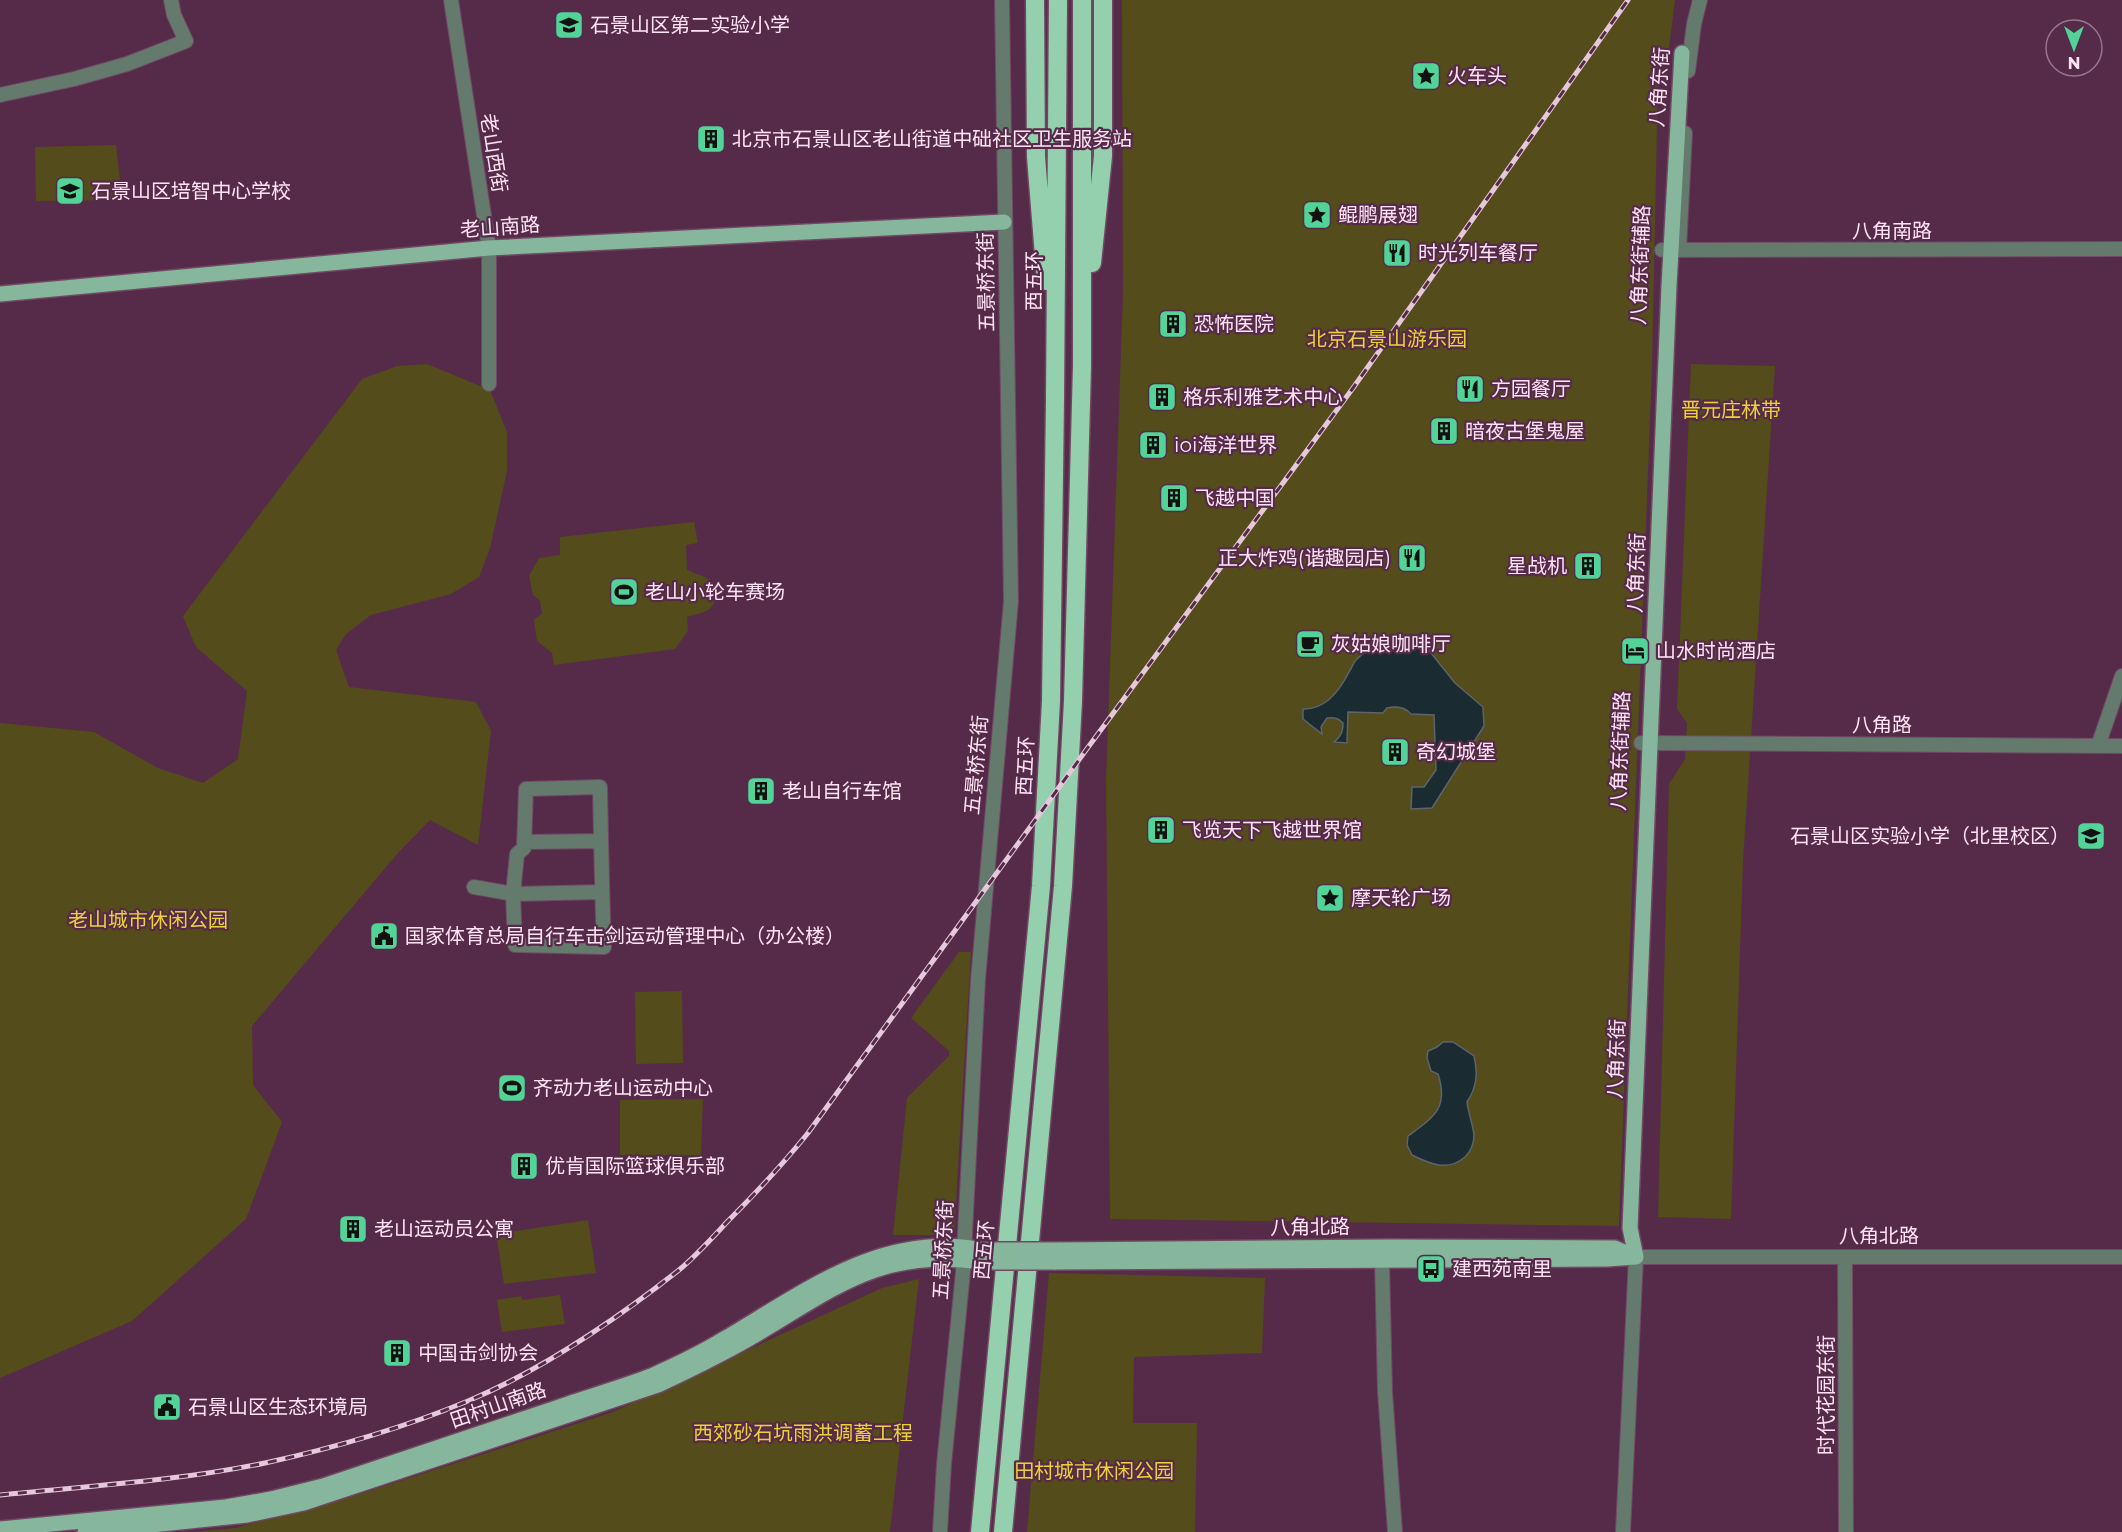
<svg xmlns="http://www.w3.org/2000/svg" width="2122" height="1532" viewBox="0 0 2122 1532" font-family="Montserrat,'Noto Sans SC',sans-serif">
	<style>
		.green { fill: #544c1a }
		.water { fill: #1a2c32; stroke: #5e636c; stroke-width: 1.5 }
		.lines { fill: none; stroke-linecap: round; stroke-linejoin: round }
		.minor-casing { stroke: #714864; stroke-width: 16 }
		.major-casing { stroke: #714864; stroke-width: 18 }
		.highway-casing { stroke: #714864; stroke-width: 21 }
		.minor { stroke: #637a6d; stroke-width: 14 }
		.major { stroke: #86b79c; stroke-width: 15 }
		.highway { stroke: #94cfae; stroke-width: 18 }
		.rail-casing { stroke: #e6c8dc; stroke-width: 5 }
		.rail { stroke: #562b49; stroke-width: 3; stroke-dasharray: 9; stroke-linecap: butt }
		.major-bridge-casing { stroke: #714864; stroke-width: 18; stroke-linecap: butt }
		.major-bridge { stroke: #86b79c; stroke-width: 15 }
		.labels { text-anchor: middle; stroke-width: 4.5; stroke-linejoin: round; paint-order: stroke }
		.poi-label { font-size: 20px; fill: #fee2f4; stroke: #562b49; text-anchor: start }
		.street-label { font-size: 20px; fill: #fee2f4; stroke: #562b49 }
		.park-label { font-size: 20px; fill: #ead234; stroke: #562b49 }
	</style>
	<rect width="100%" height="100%" fill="#562b49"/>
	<path class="green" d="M1122 0H1675L1669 48 1658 77 1652 367 1619 1226 1110 1219 1106 780 1123 293Z
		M116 145 122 200 36 201 35 147Z
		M427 364 490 390 507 432V471L490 548 479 577 451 594 371 615 346 634 336 650 349 687 476 702 491 731 478 845 430 820 397 854 252 1026 253 1085 282 1122 246 1219 132 1321 0 1378V723L94 732 158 768 203 783 238 759 247 691 196 647 183 616 362 379 397 366Z
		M1691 364 1775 366 1743 862 1731 1219 1658 1217 1669 784 1685 759 1687 723 1677 709Z
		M694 522 698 543 686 545 687 570 707 578 716 588C716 612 707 611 687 617L688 631 675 649 554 665 552 653 537 641 534 619 542 614 540 601 533 595 529 576 539 558 560 555V537Z
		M959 952H971L954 1235H893L907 1098 949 1056V1051L911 1018Z
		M682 991 683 1063 636 1064 635 992Z
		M703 1099 701 1155H620V1100Z
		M588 1220 596 1273 504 1284 496 1234Z
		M1049 1273 1265 1278 1262 1353 1134 1357 1133 1423H1197L1195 1532H1027Z
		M919 1279 890 1532H191L235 1528 360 1494 613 1412 882 1288Z
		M560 1295 565 1324 502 1332 497 1300 521 1296 522 1300Z"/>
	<path class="water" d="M1385 644 1419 645 1427 648 1455 683 1483 707 1484 726 1432 808 1411 809 1412 787H1424L1436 770 1434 715 1411 714C1405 707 1396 706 1387 708L1383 713 1348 712 1347 743 1334 742C1341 736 1343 732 1343 723 1338 718 1334 717 1327 718L1321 727 1322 734 1303 719V709C1325 710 1340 690 1349 672 1352 668 1353 663 1356 660 1364 651 1374 648 1385 644Z
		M1443 1042H1453L1474 1056C1478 1073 1477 1087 1467 1102 1468 1113 1473 1124 1474 1135 1474 1143 1471 1151 1465 1157 1448 1172 1430 1164 1412 1155L1407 1145 1408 1136C1434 1117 1449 1108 1438 1074L1431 1071 1427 1058 1428 1051 1437 1047Z"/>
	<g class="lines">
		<g class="minor-casing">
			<path id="minor" d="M451 0 489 248V384
				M1688 71 1694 24 1700 0
				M0 95 74 79 127 64 186 41 174 15 171 0
				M1662 250 2122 249
				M1679 250 1685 133
				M1641 743 2122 746
				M2098 746 2122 676
				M524 842 601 841
				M474 887 513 894 515 945 604 947C602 893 601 840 600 787L526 789 524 848 517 854 513 894 602 892
				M1845 1257 1846 1532
				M1382 1260 1385 1392 1395 1532
				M940 1532 944 1464 963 1272 978 980 1011 601 1002 0
				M1623 1532 1636 1257H2122"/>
		</g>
		<g class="major-casing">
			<path id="major" d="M0 294 489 248 1004 222
				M1058 1250 1390 1247 1615 1248 1633 1256
				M1636 1257 1630 1228 1669 286 1682 53
				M1054 1262 1607 1259 1636 1257
				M0 1529 226 1507 271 1499 323 1486C401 1460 479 1434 556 1408 587 1397 620 1388 651 1376 676 1365 701 1353 724 1339 806 1291 883 1230 984 1250
				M85 1532 247 1515 304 1503 658 1385C692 1369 725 1353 757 1334 838 1286 882 1248 982 1262"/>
		</g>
		<g class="highway-casing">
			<path id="highway" d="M1035 0 1036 157 1046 281
				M1092 263 1103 156V0
				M980 1532 1041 886 1051 701 1055 400 1058 0
				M1003 1532 1063 886 1073 701 1082 366V0"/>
		</g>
		<use href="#minor" class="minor"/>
		<use href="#major" class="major"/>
		<use href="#highway" class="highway"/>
		<g class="rail-casing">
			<path id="rail" d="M0 1495C88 1486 178 1481 265 1463 334 1448 403 1428 468 1401 544 1369 614 1321 679 1270 696 1256 712 1238 728 1221 756 1193 783 1164 808 1133L1089 746 1353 388 1628 0"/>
		</g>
		<use href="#rail" class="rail"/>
		<g class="major-bridge-casing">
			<path id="major-bridge" d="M984 1250H1058
				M982 1262H1054"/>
		</g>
		<use href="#major-bridge" class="major-bridge"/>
	</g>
	<defs>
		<g id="school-square" transform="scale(1.5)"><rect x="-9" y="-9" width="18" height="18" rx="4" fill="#52d397" stroke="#562b49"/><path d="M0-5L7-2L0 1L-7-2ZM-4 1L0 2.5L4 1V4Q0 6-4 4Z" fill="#111"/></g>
		<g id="sight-square" transform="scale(1.5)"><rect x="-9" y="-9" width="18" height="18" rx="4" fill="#52d397" stroke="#562b49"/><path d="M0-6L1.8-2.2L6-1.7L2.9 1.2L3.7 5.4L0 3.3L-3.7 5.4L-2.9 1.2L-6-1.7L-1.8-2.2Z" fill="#111"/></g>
		<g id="building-square" transform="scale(1.5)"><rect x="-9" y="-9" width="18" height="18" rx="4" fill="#52d397" stroke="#562b49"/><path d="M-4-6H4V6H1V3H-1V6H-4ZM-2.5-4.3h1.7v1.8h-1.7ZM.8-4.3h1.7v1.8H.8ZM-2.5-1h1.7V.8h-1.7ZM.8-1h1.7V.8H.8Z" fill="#111"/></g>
		<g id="restaurant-square" transform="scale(1.5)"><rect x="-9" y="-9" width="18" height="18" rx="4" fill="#52d397" stroke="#562b49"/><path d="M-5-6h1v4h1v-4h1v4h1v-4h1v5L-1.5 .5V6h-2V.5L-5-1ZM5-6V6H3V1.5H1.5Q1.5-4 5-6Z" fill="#111"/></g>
		<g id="stadium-square" transform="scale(1.5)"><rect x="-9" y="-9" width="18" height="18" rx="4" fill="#52d397" stroke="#562b49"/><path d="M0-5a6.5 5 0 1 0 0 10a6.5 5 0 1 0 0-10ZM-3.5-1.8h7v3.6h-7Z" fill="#111"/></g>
		<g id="cafe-square" transform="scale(1.5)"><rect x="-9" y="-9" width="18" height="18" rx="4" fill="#52d397" stroke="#562b49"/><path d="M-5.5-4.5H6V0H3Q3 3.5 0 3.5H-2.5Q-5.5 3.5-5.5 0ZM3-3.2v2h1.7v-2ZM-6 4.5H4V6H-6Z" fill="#111"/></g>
		<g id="hotel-square" transform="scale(1.5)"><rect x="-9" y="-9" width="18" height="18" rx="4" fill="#52d397" stroke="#562b49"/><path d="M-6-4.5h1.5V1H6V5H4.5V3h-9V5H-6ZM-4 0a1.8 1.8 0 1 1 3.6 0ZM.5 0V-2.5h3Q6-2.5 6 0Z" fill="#111"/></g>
		<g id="civic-square" transform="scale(1.5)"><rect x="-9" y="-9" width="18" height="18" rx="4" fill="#52d397" stroke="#562b49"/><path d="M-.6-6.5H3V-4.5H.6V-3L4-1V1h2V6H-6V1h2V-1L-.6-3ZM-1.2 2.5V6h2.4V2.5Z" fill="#111"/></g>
		<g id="bus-square" transform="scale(1.5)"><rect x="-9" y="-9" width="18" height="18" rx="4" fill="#52d397" stroke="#562b49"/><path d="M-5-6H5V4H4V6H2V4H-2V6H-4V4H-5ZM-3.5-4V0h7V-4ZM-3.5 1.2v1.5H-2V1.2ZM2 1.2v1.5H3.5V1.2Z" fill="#111"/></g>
	</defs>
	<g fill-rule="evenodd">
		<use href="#school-square" x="569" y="25"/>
		<use href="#sight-square" x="1426" y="76"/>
		<use href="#building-square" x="711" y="139"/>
		<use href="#school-square" x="70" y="191"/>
		<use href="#sight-square" x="1317" y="215"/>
		<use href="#restaurant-square" x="1397" y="253"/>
		<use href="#building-square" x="1173" y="324"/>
		<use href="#restaurant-square" x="1470" y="389"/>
		<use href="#building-square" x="1162" y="397"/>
		<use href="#building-square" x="1444" y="431"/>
		<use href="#building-square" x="1153" y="445"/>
		<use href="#building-square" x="1174" y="498"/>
		<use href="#restaurant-square" x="1412" y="558"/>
		<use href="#building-square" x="1588" y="566"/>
		<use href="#stadium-square" x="624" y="592"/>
		<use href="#cafe-square" x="1310" y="644"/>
		<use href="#hotel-square" x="1635" y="651"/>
		<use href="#building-square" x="1395" y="752"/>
		<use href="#building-square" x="761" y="791"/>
		<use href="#building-square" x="1161" y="830"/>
		<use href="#school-square" x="2091" y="836"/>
		<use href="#sight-square" x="1330" y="898"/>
		<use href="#civic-square" x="384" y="936"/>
		<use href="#stadium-square" x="512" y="1088"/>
		<use href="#building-square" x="524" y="1166"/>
		<use href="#building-square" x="353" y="1229"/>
		<use href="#bus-square" x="1431" y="1269"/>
		<use href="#building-square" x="397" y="1353"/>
		<use href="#civic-square" x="167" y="1407"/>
	</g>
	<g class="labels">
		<g class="poi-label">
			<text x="590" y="32">石景山区第二实验小学</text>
			<text x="1447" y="83">火车头</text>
			<text x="732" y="146">北京市石景山区老山街道中础社区卫生服务站</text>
			<text x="91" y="198">石景山区培智中心学校</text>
			<text x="1338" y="222">鲲鹏展翅</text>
			<text x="1418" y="260">时光列车餐厅</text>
			<text x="1194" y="331">恐怖医院</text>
			<text x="1491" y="396">方园餐厅</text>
			<text x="1183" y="404">格乐利雅艺术中心</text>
			<text x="1465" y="438">暗夜古堡鬼屋</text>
			<text x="1174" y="452">ioi海洋世界</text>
			<text x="1195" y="505">飞越中国</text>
			<text x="1391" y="565" text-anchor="end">正大炸鸡(谐趣园店)</text>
			<text x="1567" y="573" text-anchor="end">星战机</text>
			<text x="645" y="599">老山小轮车赛场</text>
			<text x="1331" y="651">灰姑娘咖啡厅</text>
			<text x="1656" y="658">山水时尚酒店</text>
			<text x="1416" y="759">奇幻城堡</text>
			<text x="782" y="798">老山自行车馆</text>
			<text x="1182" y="837">飞览天下飞越世界馆</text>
			<text x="2070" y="843" text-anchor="end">石景山区实验小学（北里校区）</text>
			<text x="1351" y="905">摩天轮广场</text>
			<text x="405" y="943">国家体育总局自行车击剑运动管理中心（办公楼）</text>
			<text x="533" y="1095">齐动力老山运动中心</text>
			<text x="545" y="1173">优肯国际篮球俱乐部</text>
			<text x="374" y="1236">老山运动员公寓</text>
			<text x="1452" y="1276">建西苑南里</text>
			<text x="418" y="1360">中国击剑协会</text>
			<text x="188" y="1414">石景山区生态环境局</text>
		</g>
		<g class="street-label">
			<text transform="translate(1659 87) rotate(-86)" y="7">八角东街</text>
			<text transform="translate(494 153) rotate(81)" y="7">老山西街</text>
			<text transform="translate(500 227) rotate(-4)" y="7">老山南路</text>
			<text x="1892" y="238">八角南路</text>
			<text transform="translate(1640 265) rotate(-88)" y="7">八角东街辅路</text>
			<text transform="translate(1034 281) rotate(-90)" y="7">西五环</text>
			<text transform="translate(986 282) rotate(-91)" y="7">五景桥东街</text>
			<text transform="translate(1636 573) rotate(-88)" y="7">八角东街</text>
			<text x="1882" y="732">八角路</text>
			<text transform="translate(1620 751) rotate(-88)" y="7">八角东街辅路</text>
			<text transform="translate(976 765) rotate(-85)" y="7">五景桥东街</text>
			<text transform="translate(1025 766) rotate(-87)" y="7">西五环</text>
			<text transform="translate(1616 1059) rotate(-88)" y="7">八角东街</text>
			<text transform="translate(1310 1227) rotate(-1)" y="7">八角北路</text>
			<text x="1879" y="1243">八角北路</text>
			<text transform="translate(943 1250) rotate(-87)" y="7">五景桥东街</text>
			<text transform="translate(984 1250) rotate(-85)" y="7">西五环</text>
			<text transform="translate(1826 1395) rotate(-90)" y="7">时代花园东街</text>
			<text transform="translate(498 1405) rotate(-19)" y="7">田村山南路</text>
		</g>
		<g class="park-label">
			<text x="1387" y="346">北京石景山游乐园</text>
			<text x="1731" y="417">晋元庄林带</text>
			<text x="148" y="927">老山城市休闲公园</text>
			<text x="803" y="1440">西郊砂石坑雨洪调蓄工程</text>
			<text x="1094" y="1478">田村城市休闲公园</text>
		</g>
	</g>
	<g transform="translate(2074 48) rotate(180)"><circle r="28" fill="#562b49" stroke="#99748d" stroke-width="1.5"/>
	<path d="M0-4.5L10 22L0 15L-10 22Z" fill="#52d397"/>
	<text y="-9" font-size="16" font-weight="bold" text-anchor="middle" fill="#fee2f4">N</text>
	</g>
</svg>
